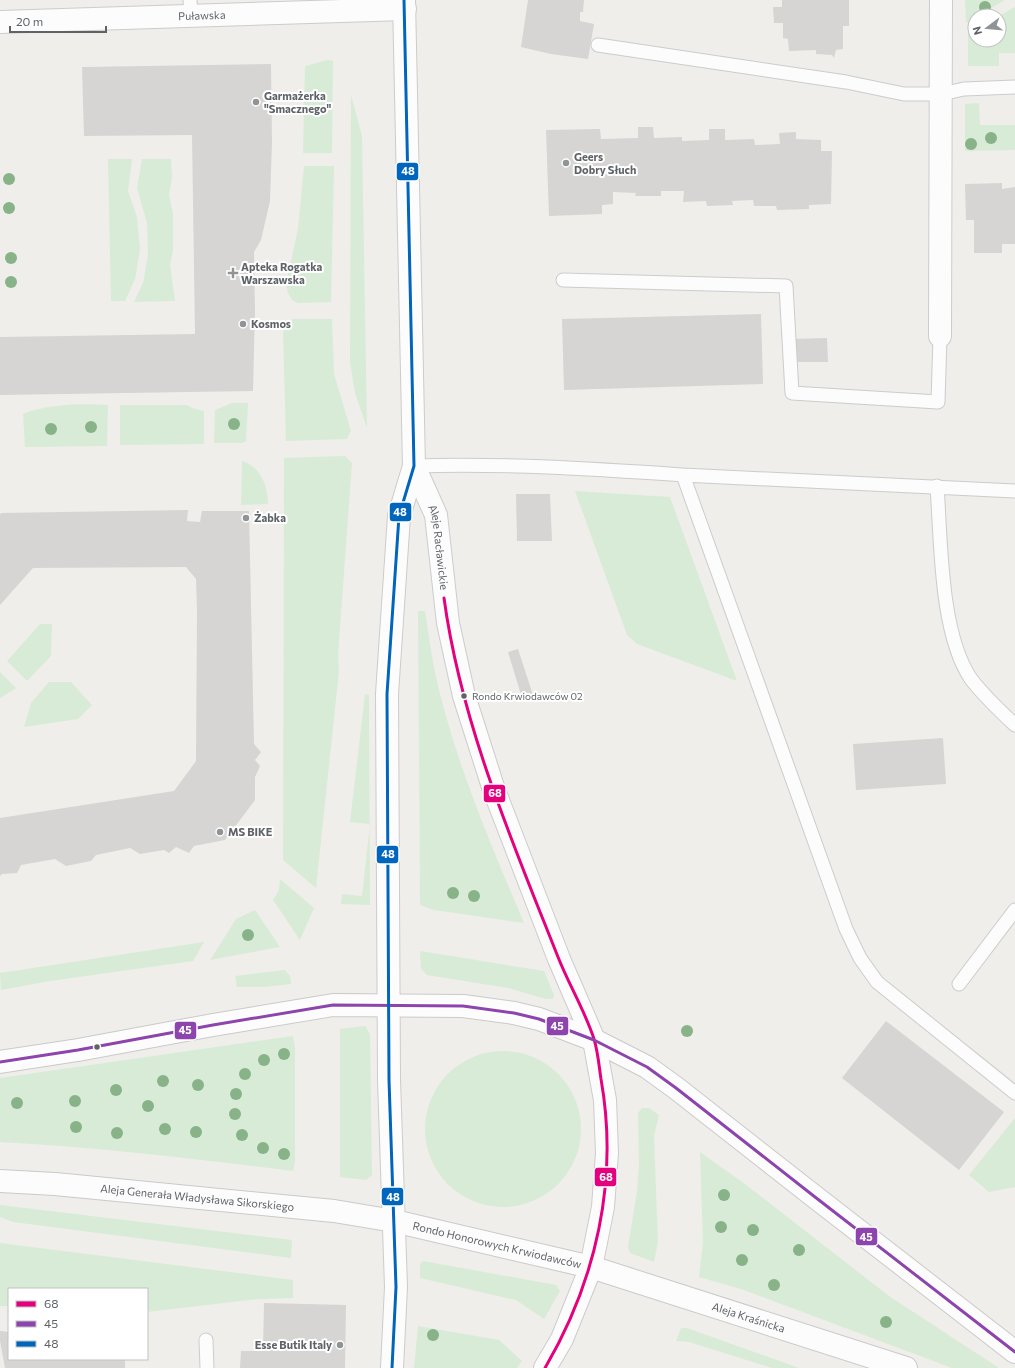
<svg xmlns="http://www.w3.org/2000/svg" width="1015" height="1368" viewBox="0 0 1015 1368" font-family="Commissioner,sans-serif">
	<style>
		.green { fill: #d8ebd6 }
		.building { fill: #d6d5d3 }
		.lines { fill: none; stroke-linecap: round; stroke-linejoin: round }
		.service-casing { stroke: #cbcccc; stroke-width: 15 }
		.minor-casing { stroke: #cbcccc; stroke-width: 24 }
		.tertiary-casing { stroke: #cbcccc; stroke-width: 24 }
		.secondary-casing { stroke: #cacacb; stroke-width: 24 }
		.service { stroke: #fdfcfc; stroke-width: 13 }
		.minor { stroke: #fdfcfc; stroke-width: 22 }
		.tertiary { stroke: #fdfcfc; stroke-width: 22 }
		.secondary { stroke: #fdfcfc; stroke-width: 22 }
		.bus-1-casing { stroke: #fff; stroke-width: 6 }
		.bus-2-casing { stroke: #fff; stroke-width: 6 }
		.bus-3-casing { stroke: #fff; stroke-width: 6 }
		.bus-1 { stroke: #e5007d; stroke-width: 3 }
		.bus-2 { stroke: #8e44ad; stroke-width: 3 }
		.bus-3 { stroke: #0065bd; stroke-width: 3 }
		.tree { fill: #88b388 }
		.poi-dot { fill: #919496; stroke: #fff; stroke-width: 1.5 }
		.bus-dot { fill: #5f6368; stroke: #fff; stroke-width: 1.5 }
		.labels { text-anchor: middle; stroke-width: 4; stroke-linejoin: round; paint-order: stroke }
		.bus-label { font-size: 10px; fill: #5f6368; stroke: #fff; text-anchor: start }
		.street-label { font-size: 11px; fill: #5f6368; stroke: #fff }
		.poi-label { font-size: 11px; font-weight: bold; fill: #5f6368; stroke: #fff; text-anchor: start }
		.line-badge { stroke: #fff; stroke-width: 1.5 }
		.badge-label { font-size: 11px; text-anchor: middle; font-weight: bold; fill: #fff }
	</style>
	<rect width="100%" height="100%" fill="#efeeea"/>
	<path class="green" d="M965 0H1005L966 23Z
		M1015 7V53H999V66H968V33L975 29V40H999V16Z
		M328 60 333 61 332 153H303L305 66Z
		M351 95 362 136 367 428 355 393 350 363Z
		M979 103 980 125H1015V150L965 151V104Z
		M108 159H132L128 191 137 217 140 250 135 279 125 301H111Z
		M142 159H171L172 178 169 195 173 214V251L170 264 175 301 134 302 143 283 148 255 147 223 137 188Z
		M304 166H334L331 302 298 303 292 300 288 293 286 284 298 229Z
		M293 319H332L334 374 351 431 347 439 286 441 283 332Z
		M232 403H248L246 441 242 443H214L215 410Z
		M108 405 107 446 25 447 23 414C46 404 83 403 108 405Z
		M120 405H187L192 408 204 411V444L120 445Z
		M345 456 352 463 338 655 339 671 316 888 283 860 284 458Z
		M242 461C261 467 268 486 268 504L241 505Z
		M575 491 670 497 737 681 637 644 627 635Z
		M418 611H425C429 636 432 661 438 686 458 768 491 845 524 923L434 910 420 905Z
		M40 624H52L51 656 27 681 7 661Z
		M0 672 16 688 0 698Z
		M49 682H71L92 705 78 719 24 727 31 703Z
		M365 694 369 695 370 905 341 904 342 894 362 896 370 824 350 822Z
		M280 879 314 908 300 940 273 900 279 890Z
		M255 910 280 947 210 960 236 919Z
		M204 942 193 961 50 981 1 990 0 973Z
		M420 951 544 971 554 995 553 999H546L508 988 427 975 421 969Z
		M285 970 290 976 291 984 265 987H237L235 976Z
		M365 1026 370 1034 372 1175 366 1180 340 1177V1029Z
		M293 1036 295 1048V1162L293 1171C195 1159 98 1147 0 1142V1078Z
		M425 1129a78 78 0 1 1 156 0a78 78 0 1 1-156 0Z
		M642 1108H649L659 1115 654 1136 658 1242 654 1262 630 1253 628 1247 637 1191 639 1165 638 1113Z
		M1015 1118V1187L989 1192 969 1175Z
		M700 1152 745 1184 889 1296 999 1368H952L741 1289 699 1277 703 1243Z
		M0 1205 292 1240 291 1258 13 1222 0 1217Z
		M0 1243 293 1280V1298L259 1299 147 1312V1289H9V1306H0Z
		M423 1261 556 1285 560 1291 544 1319 516 1300 420 1278V1264Z
		M418 1326 499 1340 522 1361 517 1368H414Z
		M681 1328H687L799 1368H772L689 1342 676 1341Z"/>
	<path class="building" d="M528 0H584L583 12H580V21L594 24 588 59 551 54 521 47Z
		M782 0H849V26H843V49L836 50 834 58 832 55 816 54V50L789 51 788 39 783 38V23H774L773 7H782Z
		M271 64 272 143 270 201 261 240 254 252 255 310 253 391 0 395V337L195 334 192 135 84 136 82 67Z
		M638 127H653L654 138 682 137V141L709 140V129H725V140L754 139 755 145 780 144 779 133 796 132V139L821 140V151H832L831 204 809 205V209L777 210 776 206H754L753 200 732 201 733 205 707 206 706 201 683 202 684 191H661V196H635L636 193 613 192V204L602 205V214L549 216 546 130 600 129 601 139 638 138Z
		M1002 183V189L1015 187V244H1002V253H974V220H966L965 184Z
		M761 314 763 384 564 390 562 319Z
		M827 338 828 362H794L793 339Z
		M516 494H550L552 541H517Z
		M188 510 187 521 200 522 202 511H249L254 744 261 752 255 760 260 766 255 777V800L225 840 194 846 189 853 176 847 169 853 164 850 140 854 130 848 96 855 91 861 66 866 55 859 21 865 17 873 2 874 0 876V818L174 791 196 761 197 611 196 579 186 567 33 568 0 605V515L1 513Z
		M518 649 533 695 522 698 508 652Z
		M943 738 946 784 856 790 853 744Z
		M886 1021 1004 1112 959 1170 842 1078Z
		M264 1303 346 1305 345 1368H240L241 1351H263Z
		M0 1331 9 1332V1359H125V1368H5L0 1341Z"/>
	<g class="lines">
		<g class="service-casing">
			<path id="service" d="M190 0 191 16
				M598 45 846 82 904 94H941L964 89 1015 87
				M563 280 786 286 792 393 938 402 940 336
				M414 466C504 463 593 469 683 475
				M937 486C941 541 940 634 971 679 983 695 1000 711 1015 725
				M1015 491 683 475 846 929 860 958 877 982 1015 1093
				M959 984 1015 910
				M206 1340 207 1368"/>
		</g>
		<g class="minor-casing">
			<g id="minor">
				<path id="s1" d="M0 22 405 9"/>
				<path d="M940 336 941 0"/>
			</g>
		</g>
		<g class="tertiary-casing">
			<g id="tertiary">
				<path id="s2" d="M414 466 436 515 448 623 464 696 494 790 559 959 594 1040 605 1100 607 1153 603 1207 591 1267 562 1339 545 1368"/>
				<path d="M392 1368 396 1287 389 1080 387 694 399 516 414 466 404 0"/>
			</g>
		</g>
		<g class="secondary-casing">
			<g id="secondary">
				<path d="M0 1062 78 1050 213 1025 333 1005 463 1006 514 1013 539 1019 594 1040 647 1067 676 1088 815 1197 1015 1352"/>
				<path id="s3" d="M0 1181 55 1184 334 1211 394 1221 591 1267 906 1368"/>
			</g>
		</g>
		<use href="#service" class="service"/>
		<use href="#minor" class="minor"/>
		<use href="#tertiary" class="tertiary"/>
		<use href="#secondary" class="secondary"/>
		<g class="bus-1-casing">
			<path id="bus-1" d="M444 598C461 723 512 841 558 957 569 985 585 1011 594 1039 598 1052 599 1066 601 1079 619 1180 596 1281 545 1368"/>
		</g>
		<g class="bus-2-casing">
			<path id="bus-2" d="M0 1062 78 1050 213 1025 333 1005 463 1006 514 1013 539 1019 594 1040 647 1067 676 1088 815 1197 1015 1352"/>
		</g>
		<g class="bus-3-casing">
			<path id="bus-3" d="M392 1368 396 1287 389 1080 387 694 399 516 414 466 404 0"/>
		</g>
		<use href="#bus-1" class="bus-1"/>
		<use href="#bus-2" class="bus-2"/>
		<use href="#bus-3" class="bus-3"/>
	</g>
	<g class="tree">
		<circle cx="985" cy="7" r="6"/>
		<circle cx="991" cy="138" r="6"/>
		<circle cx="971" cy="144" r="6"/>
		<circle cx="9" cy="179" r="6"/>
		<circle cx="9" cy="208" r="6"/>
		<circle cx="11" cy="258" r="6"/>
		<circle cx="11" cy="282" r="6"/>
		<circle cx="234" cy="424" r="6"/>
		<circle cx="91" cy="427" r="6"/>
		<circle cx="51" cy="429" r="6"/>
		<circle cx="453" cy="893" r="6"/>
		<circle cx="474" cy="896" r="6"/>
		<circle cx="248" cy="935" r="6"/>
		<circle cx="687" cy="1031" r="6"/>
		<circle cx="284" cy="1054" r="6"/>
		<circle cx="264" cy="1060" r="6"/>
		<circle cx="245" cy="1074" r="6"/>
		<circle cx="163" cy="1081" r="6"/>
		<circle cx="198" cy="1085" r="6"/>
		<circle cx="116" cy="1090" r="6"/>
		<circle cx="236" cy="1094" r="6"/>
		<circle cx="75" cy="1101" r="6"/>
		<circle cx="17" cy="1103" r="6"/>
		<circle cx="148" cy="1106" r="6"/>
		<circle cx="235" cy="1114" r="6"/>
		<circle cx="76" cy="1127" r="6"/>
		<circle cx="165" cy="1129" r="6"/>
		<circle cx="196" cy="1132" r="6"/>
		<circle cx="117" cy="1133" r="6"/>
		<circle cx="242" cy="1135" r="6"/>
		<circle cx="263" cy="1148" r="6"/>
		<circle cx="284" cy="1154" r="6"/>
		<circle cx="724" cy="1195" r="6"/>
		<circle cx="721" cy="1227" r="6"/>
		<circle cx="753" cy="1230" r="6"/>
		<circle cx="799" cy="1250" r="6"/>
		<circle cx="742" cy="1260" r="6"/>
		<circle cx="774" cy="1285" r="6"/>
		<circle cx="886" cy="1322" r="6"/>
		<circle cx="433" cy="1335" r="6"/>
	</g>
	<g class="poi-dot">
		<circle cx="256" cy="102" r="4"/>
		<circle cx="566" cy="163" r="4"/>
		<path d="M231 267h4v4h4v4h-4v4h-4v-4h-4v-4h4z"/>
		<circle cx="243" cy="324" r="4"/>
		<circle cx="246" cy="518" r="4"/>
		<circle cx="220" cy="832" r="4"/>
		<circle cx="340" cy="1345" r="4"/>
	</g>
	<g class="bus-dot">
		<circle cx="464" cy="696" r="3.5"/>
		<circle cx="97" cy="1047" r="3.5"/>
	</g>
	<g class="labels">
		<g class="bus-label">
			<text x="472" y="700">Rondo Krwiodawców 02</text>
		</g>
		<g class="street-label">
			<text dy="4" stroke="none"><textPath href="#s1" startOffset="202">Puławska</textPath></text>
			<text dy="4" stroke="none"><textPath href="#s2" startOffset="86">Aleje Racławickie</textPath></text>
			<text dy="4" stroke="none"><textPath href="#s3" startOffset="198">Aleja Generała Władysława Sikorskiego</textPath></text>
			<text dy="4" stroke="none"><textPath href="#s3" startOffset="502">Rondo Honorowych Krwiodawców</textPath></text>
			<text dy="4" stroke="none"><textPath href="#s3" startOffset="764">Aleja Kraśnicka</textPath></text>
		</g>
		<g class="poi-label">
			<text x="264" y="100">Garmażerka<tspan x="264" dy="13">"Smacznego"</tspan></text>
			<text x="574" y="161">Geers<tspan x="574" dy="13">Dobry Słuch</tspan></text>
			<text x="241" y="271">Apteka Rogatka<tspan x="241" dy="13">Warszawska</tspan></text>
			<text x="251" y="328">Kosmos</text>
			<text x="254" y="522">Żabka</text>
			<text x="228" y="836">MS BIKE</text>
			<text x="332" y="1349" text-anchor="end">Esse Butik Italy</text>
		</g>
	</g>
	<g class="line-badge">
		<rect x="396" y="162" width="23" height="19" rx="4" fill="#0065bd"/>
		<rect x="389" y="502" width="23" height="20" rx="4" fill="#0065bd"/>
		<rect x="483" y="784" width="23" height="19" rx="4" fill="#e5007d"/>
		<rect x="376" y="845" width="23" height="19" rx="4" fill="#0065bd"/>
		<rect x="546" y="1016" width="23" height="20" rx="4" fill="#8e44ad"/>
		<rect x="174" y="1021" width="23" height="19" rx="4" fill="#8e44ad"/>
		<rect x="594" y="1167" width="23" height="20" rx="4" fill="#e5007d"/>
		<rect x="381" y="1187" width="23" height="19" rx="4" fill="#0065bd"/>
		<rect x="855" y="1227" width="23" height="19" rx="4" fill="#8e44ad"/>
	</g>
	<g class="badge-label">
		<text x="408" y="175">48</text>
		<text x="400" y="516">48</text>
		<text x="495" y="797">68</text>
		<text x="388" y="858">48</text>
		<text x="557" y="1030">45</text>
		<text x="185" y="1034">45</text>
		<text x="606" y="1181">68</text>
		<text x="393" y="1201">48</text>
		<text x="866" y="1241">45</text>
	</g>
	<rect x="8" y="1288" width="140" height="72" fill="#ffffff" stroke="#bfc1c3"/>
	<rect x="16" y="1301" width="20" height="6" fill="#e5007d" stroke="#bfc1c3"/>
	<text x="44" y="1308" font-size="12" fill="#5f6368">68</text>
	<rect x="16" y="1321" width="20" height="6" fill="#8e44ad" stroke="#bfc1c3"/>
	<text x="44" y="1328" font-size="12" fill="#5f6368">45</text>
	<rect x="16" y="1341" width="20" height="6" fill="#0065bd" stroke="#bfc1c3"/>
	<text x="44" y="1348" font-size="12" fill="#5f6368">48</text>
	<g transform="translate(987 28) rotate(254)"><circle r="19" fill="#ffffff" stroke="#bfc1c3"/>
	<path d="M0-3L7 15L0 10L-7 15Z" fill="#919496"/>
	<text y="-6" font-size="11" font-weight="bold" text-anchor="middle" fill="#5f6368">N</text>
	</g>
	<path d="M10 26v6h96v-6" fill="none" stroke="#5f6368" stroke-width="2"/>
	<text x="16" y="26" font-size="12" fill="#5f6368" stroke="#ffffff" stroke-width="3" paint-order="stroke">20 m</text>
</svg>
